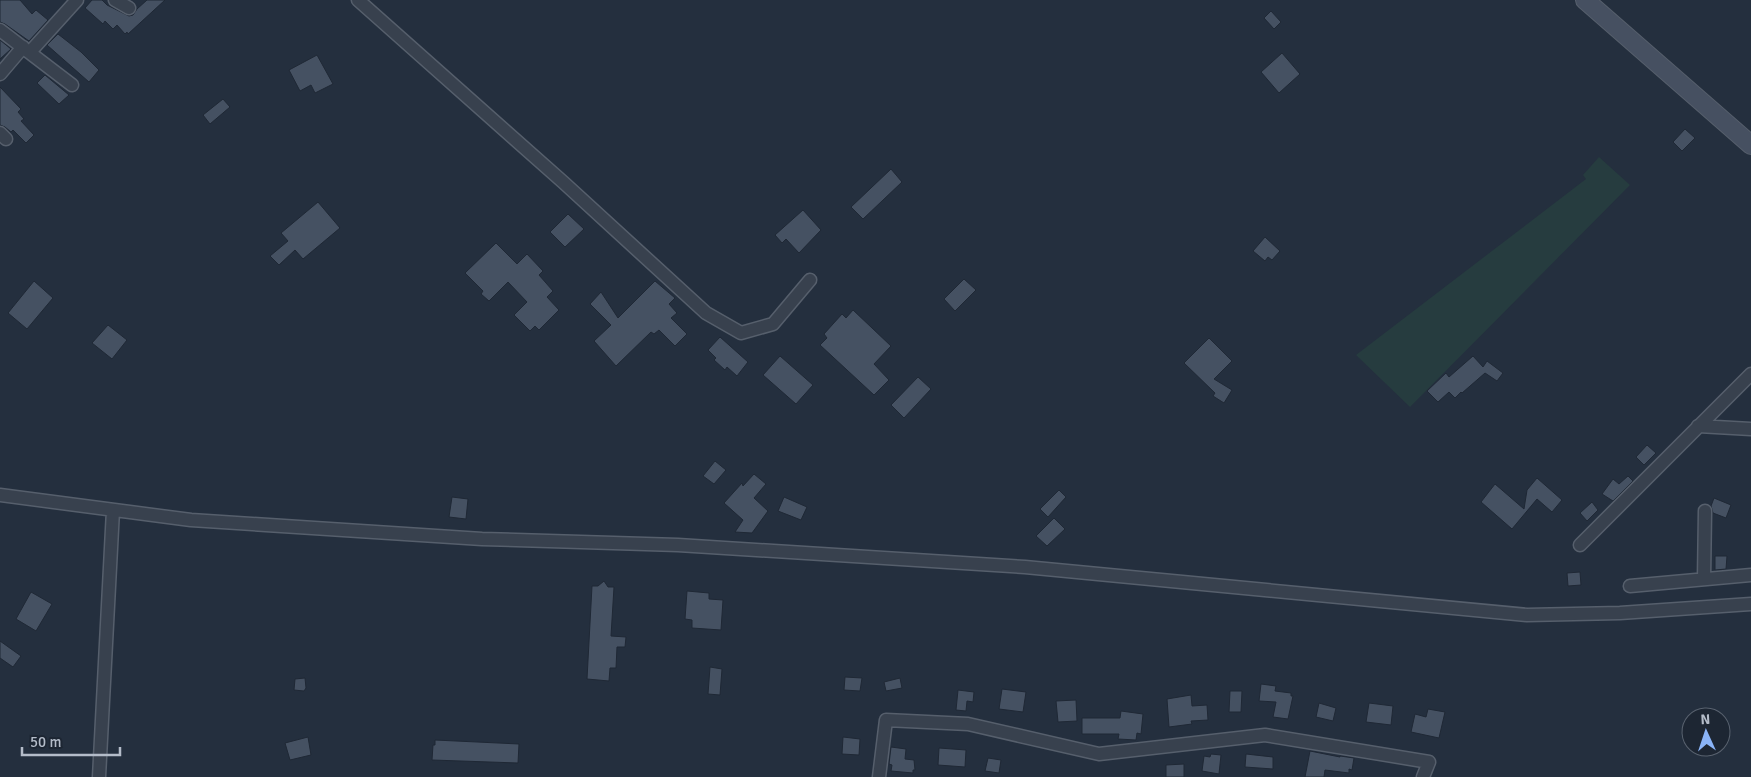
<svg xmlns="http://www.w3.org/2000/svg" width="1751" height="777" viewBox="0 0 1751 777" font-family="Signika,sans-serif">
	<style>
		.green { fill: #263c3f }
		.building { fill: #455162; stroke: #1f2835 }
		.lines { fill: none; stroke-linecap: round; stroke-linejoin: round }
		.street-casing { stroke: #565f6c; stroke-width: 15 }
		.secondary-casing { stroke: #565f6c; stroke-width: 20 }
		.street { stroke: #38414e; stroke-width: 12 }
		.secondary { stroke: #465061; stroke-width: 18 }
	</style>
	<rect width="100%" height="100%" fill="#242f3e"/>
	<path class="green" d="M1599 157 1630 185 1410 407 1356 355 1586 179 1583 175Z"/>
	<path class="building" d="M0 0H20L32 14 36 10 48 20 29 41 5 24 0 22Z
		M92 0H102L107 5 129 16 133 15 137 9 147 0H165L128 34 127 32 125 34 117 25 113 29 105 21 103 24 85 8Z
		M1271 11 1281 22 1274 29 1264 18Z
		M58 34 81 52 99 70 89 82 47 45Z
		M0 40 11 49 0 59Z
		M1282 53 1300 74 1279 93 1261 72Z
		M317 55 333 84 315 93 311 85 300 91 289 70Z
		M45 75 69 95 59 104 37 83Z
		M0 87 21 109 18 112 24 119 21 121 34 135 26 143 13 130 11 132 5 127 0 125Z
		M223 99 230 107 210 124 203 115Z
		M1685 129 1695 138 1682 151 1673 142Z
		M891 169 902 182 863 219 851 207Z
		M318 202 340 228 303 259 295 250 279 265 270 256 288 241 281 233Z
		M803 210 821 230 799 253 786 239 782 243 775 235Z
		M568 214 584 229 565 247 550 232Z
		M1265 237 1280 251 1272 260 1268 257 1265 261 1253 251Z
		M496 243 517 264 527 254 543 271 539 275 553 291 547 297 559 310 539 330 535 326 530 331 514 315 527 302 508 282 489 301 481 294 483 291 465 273Z
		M964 279 976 290 955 311 944 299Z
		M34 281 53 298 27 329 8 313Z
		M655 281 675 298 669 304 677 313 671 318 687 334 675 346 659 330 654 334 651 332 616 366 594 341 611 325 590 304 601 292 618 318Z
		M853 310 891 346 874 364 889 380 874 395 820 345 827 338 824 334 842 314 846 318Z
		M108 325 127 340 112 359 92 343Z
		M720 337 748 362 737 376 727 367 725 370 714 360 716 358 708 350Z
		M1209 338 1232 361 1214 379 1232 390 1224 403 1213 396 1215 393 1184 363Z
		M780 356 813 385 796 404 763 375Z
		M1473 356 1483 367 1487 361 1503 373 1497 381 1485 373 1462 393 1461 392 1455 398 1449 392 1438 402 1427 391 1446 373 1449 377Z
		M918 377 931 389 904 418 891 405Z
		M1647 445 1656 453 1644 465 1636 457Z
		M715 461 726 470 714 484 703 476Z
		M754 474 766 484 754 498 768 511 752 533 735 532 743 520 724 503 742 483 743 486Z
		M1628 476 1633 481 1613 501 1602 494 1613 479 1619 484Z
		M1537 478 1562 500 1552 512 1537 499 1512 529 1481 502 1495 484 1524 509 1527 490Z
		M1059 490 1066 497 1048 517 1040 509Z
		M452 497 468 499 466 519 449 517Z
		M784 497 807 507 801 520 778 511Z
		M1714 498 1731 505 1726 518 1713 513 1711 506Z
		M1592 502 1598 510 1587 521 1580 513Z
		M1054 518 1065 529 1047 546 1036 536Z
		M1715 556H1727L1726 569 1715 570Z
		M1580 572 1581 585 1568 586 1567 573Z
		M604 581 608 587H614L611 636 626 637 625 647H617L616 668H610L609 681 587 679 592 586H598Z
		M687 591 709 593V599L723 600 721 630 692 628V620L685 619Z
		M31 592 52 604 36 631 16 619Z
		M0 641 21 656 13 667 0 658Z
		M710 667 722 669 720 695 708 694Z
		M845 677 862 678 860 691 844 690Z
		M305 678 306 688 304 691 294 690 295 679Z
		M900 678 902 688 886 691 884 682Z
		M1261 684 1276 686 1275 691 1291 693V696H1293L1288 719 1273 717 1276 702 1259 701Z
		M1002 689 1026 692 1023 712 999 709Z
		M958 690 974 692 973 702 967 701 966 711 956 710Z
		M1230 691H1242L1241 712H1229Z
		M1191 695 1192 706 1207 705 1208 720 1191 721 1192 724 1169 727 1167 699Z
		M1076 700 1077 721 1058 722 1056 701Z
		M1319 703 1336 708 1333 721 1316 717Z
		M1369 703 1393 706 1391 725 1366 722Z
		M1428 709 1445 712 1439 738 1411 732 1415 714 1426 717Z
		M1121 711 1143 714 1141 734 1137 733 1136 740 1118 739 1119 734H1082V718H1120Z
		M308 737 311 755 290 760 285 743Z
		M843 737 860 739 859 755 842 754Z
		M435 740 519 744 518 763 432 760 433 745H435Z
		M891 747 906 749 905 759 914 760 915 770H913V773L891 771 892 765 889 764Z
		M939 748 966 750 965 767 938 765Z
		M1310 751 1340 757V756L1354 758 1352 770 1349 769V773L1325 770 1324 777H1305Z
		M1211 754 1221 755 1219 774 1202 771 1204 756 1210 757Z
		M1246 754 1273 757V769L1245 767Z
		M988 758 1001 760 999 773 985 771Z
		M1184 764V777H1166V765Z"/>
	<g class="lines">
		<g class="street-casing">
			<path id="street" d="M115 0 129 8
				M358 0 563 182 706 313 741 333 773 324 810 280
				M0 30 72 85
				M30 52 77 0
				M0 74 23 47
				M0 133 6 139
				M1698 426 1751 429
				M0 495 191 520 482 539 678 545 1025 567 1527 615 1620 613 1751 604
				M1580 545 1751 374
				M1704 579 1705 511
				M1630 586 1751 575
				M99 777 113 510
				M879 777 886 720 968 724 1099 754 1265 735 1429 762 1423 777"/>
		</g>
		<g class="secondary-casing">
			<path id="secondary" d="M1585 0 1751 145"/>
		</g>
		<use href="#street" class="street"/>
		<use href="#secondary" class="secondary"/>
	</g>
	<g transform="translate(1706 732) rotate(357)"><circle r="24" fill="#1d2633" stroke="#59626f"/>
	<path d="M0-4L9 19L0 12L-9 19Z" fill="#8ab4f8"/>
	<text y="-8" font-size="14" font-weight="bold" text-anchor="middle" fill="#b4bcc9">N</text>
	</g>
	<path d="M22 747v8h98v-8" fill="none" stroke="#b4bcc9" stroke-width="2.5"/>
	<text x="30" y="747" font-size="15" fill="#b4bcc9" stroke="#1d2633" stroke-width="4" paint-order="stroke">50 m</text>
</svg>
